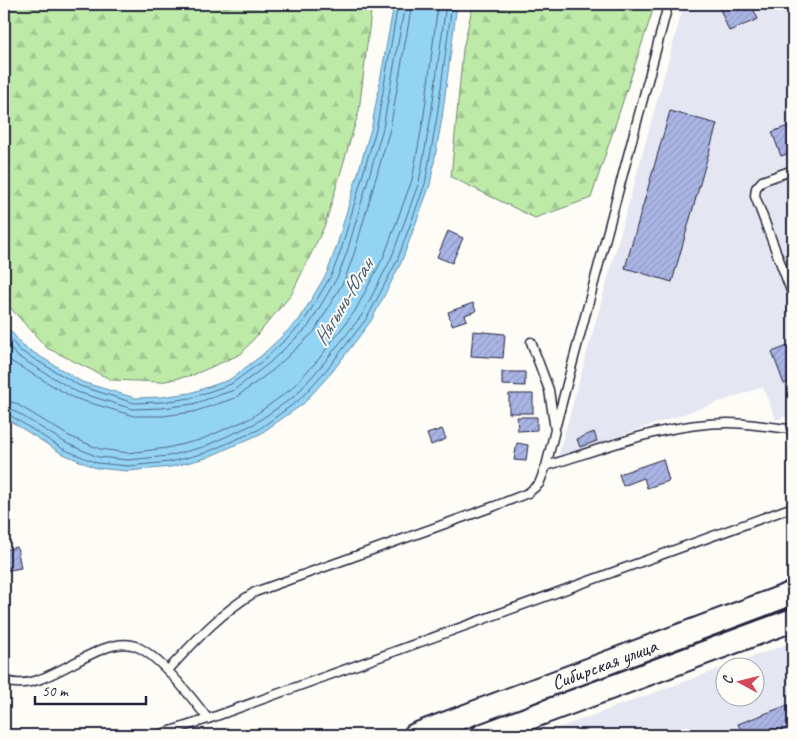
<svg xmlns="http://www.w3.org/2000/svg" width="797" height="739" viewBox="0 0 797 739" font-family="Caveat,sans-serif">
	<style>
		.built { fill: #e4e7f2 }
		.forest { fill: url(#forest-firs); stroke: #708672 }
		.water { fill: #93d3f4; stroke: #668caa }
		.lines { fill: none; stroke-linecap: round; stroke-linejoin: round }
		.shore { stroke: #4f6985; stroke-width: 1 }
		.building { fill: url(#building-hatch); stroke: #22223b }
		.service-casing { stroke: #22223b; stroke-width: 11 }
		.primary-casing { stroke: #22223b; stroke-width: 26 }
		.service { stroke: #fdfcf7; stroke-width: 8 }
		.primary { stroke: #fdfcf7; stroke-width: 22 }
		.labels { text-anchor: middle; stroke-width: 4; stroke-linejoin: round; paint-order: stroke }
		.street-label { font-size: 20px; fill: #22223b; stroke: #fdfcf7 }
		.water-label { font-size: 21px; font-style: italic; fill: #445772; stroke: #fdfcf7 }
	</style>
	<defs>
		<pattern id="forest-firs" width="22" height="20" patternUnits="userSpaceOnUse" patternTransform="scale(1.25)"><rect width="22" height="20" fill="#beeaa8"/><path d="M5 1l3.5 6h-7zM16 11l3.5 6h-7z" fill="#a3c892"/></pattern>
		<pattern id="building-hatch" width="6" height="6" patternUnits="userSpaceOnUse" patternTransform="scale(1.25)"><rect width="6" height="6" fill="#aab5e5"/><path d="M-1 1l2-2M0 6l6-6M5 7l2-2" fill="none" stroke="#929bc5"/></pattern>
	</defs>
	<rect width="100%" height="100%" fill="#fdfcf7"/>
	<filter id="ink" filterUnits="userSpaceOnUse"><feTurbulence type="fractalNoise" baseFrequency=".02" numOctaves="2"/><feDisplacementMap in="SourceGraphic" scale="10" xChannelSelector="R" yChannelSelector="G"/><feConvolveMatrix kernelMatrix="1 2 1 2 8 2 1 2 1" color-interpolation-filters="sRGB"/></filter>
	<g filter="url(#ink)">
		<path class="built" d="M684 4H793V414L776 420 763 387 558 457Z
			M793 642V735H539L724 667V696H754V666H727Z"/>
		<path class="forest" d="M4 4H372L359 111 325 225 291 295 241 354 193 375 161 382 112 380 47 348 4 301Z
			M473 4H655L591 198 535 218 451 177 463 49Z"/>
		<path class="water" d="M394 4H457L442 118 430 185 401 263 371 321 332 372 303 404 260 434 206 458 171 467 128 471 96 468 61 453 4 417V323L23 346 82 382 135 398 161 397 190 393 229 380 261 356 299 320 327 273 336 248 372 125Z"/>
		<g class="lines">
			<path class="shore" d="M4 331 19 350 80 386 134 403 162 402 191 398 231 384 264 360 303 323 332 274 341 250 377 126 398 4
				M4 341 17 356 77 392 133 409 162 408 193 404 234 390 268 364 308 327 338 276 347 252 383 128 405 4
				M4 353 12 362 74 398 134 416H163L193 412 235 398 273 370 314 332 345 279 354 254 390 129 412 4
				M4 400 15 403 69 436 100 449 128 453 167 448 200 440 251 418 290 390 318 360 355 311 384 256 412 180 424 115 438 4
				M4 407 11 409 66 443 98 457 128 460 169 456 203 447 254 424 295 396 323 364 362 315 391 259 419 182 431 116 446 4
				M4 414H8L63 449 97 463 128 466 170 462 205 453 258 430 299 400 328 368 367 318 397 261 425 184 437 117 452 4"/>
		</g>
		<path class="building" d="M718 4H751L758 19 729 31Z
			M670 111 717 124 672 282 625 268Z
			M793 124V152L781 156 772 132Z
			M448 231 463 238 452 263 437 257Z
			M473 303 476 311 465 315 467 320 452 325 448 312Z
			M473 331 505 334 503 358 471 356Z
			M793 344V380L784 384 772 352Z
			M502 372H525V386L502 385Z
			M509 394H533V413H509Z
			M517 417H537V430L518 431Z
			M442 429 446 439 431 445 427 434Z
			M594 432 597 441 580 447 577 439Z
			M517 443 528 445 526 461 514 460Z
			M663 459 669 481 647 488 644 478 623 486 619 474Z
			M17 547 21 568 4 571V550Z
			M793 703V735H743L738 724Z"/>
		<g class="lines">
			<g class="service-casing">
				<path id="service" d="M793 170 762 181 756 188 755 196 793 296
					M556 425 667 9 670 4
					M546 466C605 448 666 423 728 423 750 423 772 428 793 429
					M168 670C196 640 219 614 255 592L495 506 528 493 539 484 546 466 555 430 549 390 531 342
					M4 680C41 698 94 637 132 645 156 651 193 699 208 719
					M158 735 208 719 793 507"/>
			</g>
			<g class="primary-casing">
				<g id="primary">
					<path id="s1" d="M415 735 793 593"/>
					<path d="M483 735 793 620"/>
				</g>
			</g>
			<use href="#service" class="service"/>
			<use href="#primary" class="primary"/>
		</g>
	</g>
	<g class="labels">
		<g class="street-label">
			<text dy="7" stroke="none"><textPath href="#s1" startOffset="202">Сибирская улица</textPath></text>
		</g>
		<g class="water-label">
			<text transform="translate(343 302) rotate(-59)" y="7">Нягынь-Юган</text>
		</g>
	</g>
	<rect width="797" height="739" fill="none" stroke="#fdfcf7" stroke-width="20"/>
	<rect x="10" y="10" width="777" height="719" fill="none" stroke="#22223b" stroke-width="2" filter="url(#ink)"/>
	<g transform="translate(740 682) rotate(277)"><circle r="24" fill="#fdfcf7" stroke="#a5a5ac"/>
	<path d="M0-4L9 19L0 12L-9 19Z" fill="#d1495b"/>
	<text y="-8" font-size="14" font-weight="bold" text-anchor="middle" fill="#22223b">С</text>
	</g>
	<path d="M35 696v8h111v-8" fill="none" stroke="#22223b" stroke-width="2.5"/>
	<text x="42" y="696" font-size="15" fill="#22223b" stroke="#fdfcf7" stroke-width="4" paint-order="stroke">50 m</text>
</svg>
